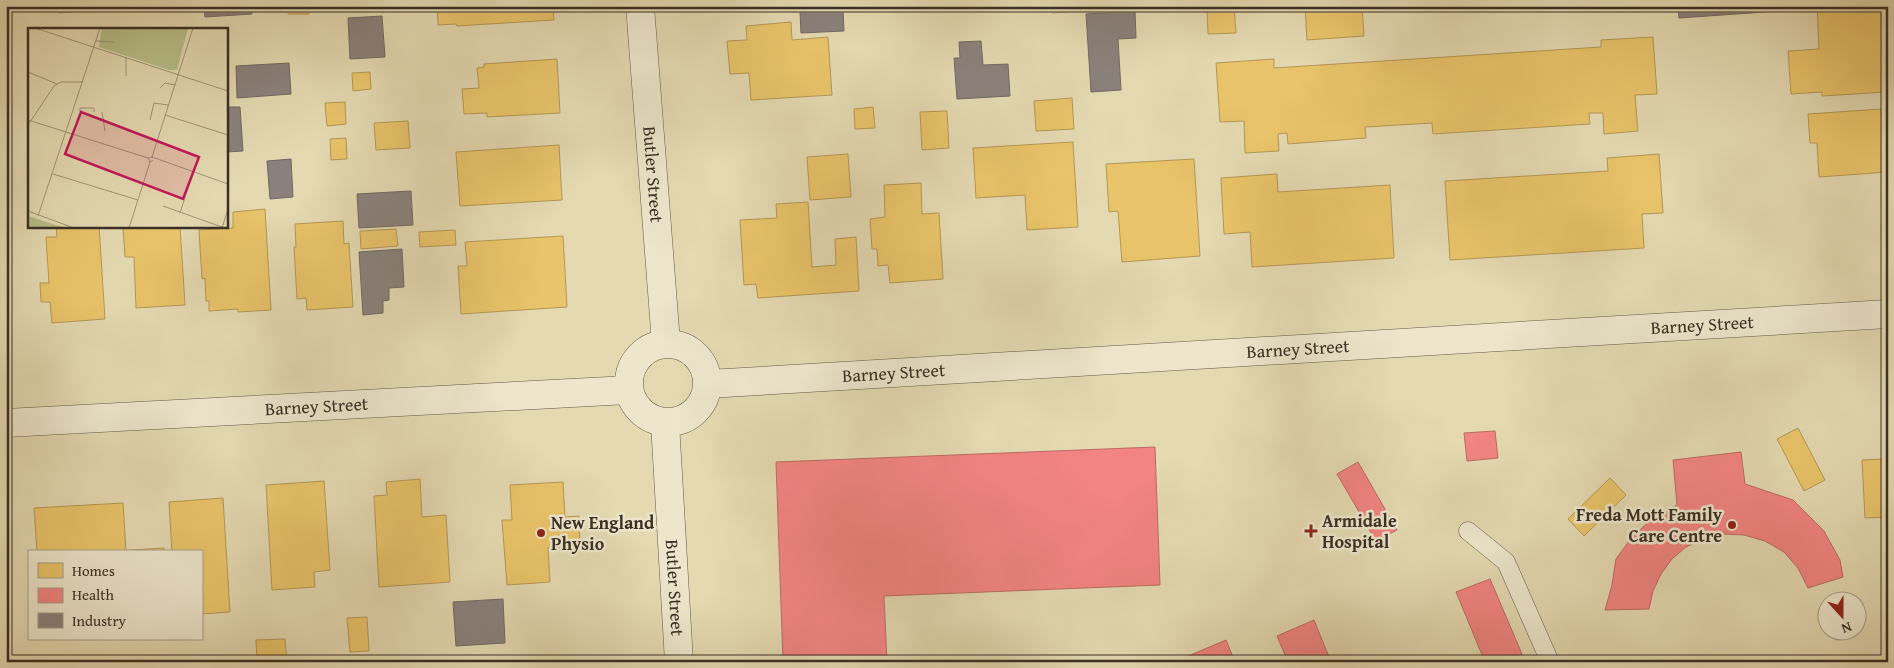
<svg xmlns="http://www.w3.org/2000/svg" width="1894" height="668" viewBox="0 0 1894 668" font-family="'Gentium Book Plus',serif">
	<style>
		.homes { fill: #e9c46a; stroke: #b49856 }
		.health { fill: #f28482; stroke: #bb6b66 }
		.industry { fill: #8a817c; stroke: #726962 }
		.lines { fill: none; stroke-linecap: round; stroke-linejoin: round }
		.service-casing { stroke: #645a49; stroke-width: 19 }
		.minor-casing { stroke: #645a49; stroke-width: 29 }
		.tertiary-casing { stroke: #645a49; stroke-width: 29 }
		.service { stroke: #ede6cc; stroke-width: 18 }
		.minor { stroke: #ede6cc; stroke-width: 28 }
		.tertiary { stroke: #ede6cc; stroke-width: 28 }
		.poi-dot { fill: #8f2418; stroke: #ede6cc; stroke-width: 2 }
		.labels { text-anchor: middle; stroke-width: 5; stroke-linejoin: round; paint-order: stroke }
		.street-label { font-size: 18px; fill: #3a3026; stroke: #ede6cc }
		.poi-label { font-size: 18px; font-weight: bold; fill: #3a3026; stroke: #ede6cc; text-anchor: start }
		.inset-road { fill: none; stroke: #a09579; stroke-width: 1 }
		.view { fill: #c2185b; fill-opacity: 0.15; stroke: #c2185b; stroke-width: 2.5 }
		.inset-edge { fill: none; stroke: #3a3026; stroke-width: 2.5 }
	</style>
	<rect width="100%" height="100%" fill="#e4d9b1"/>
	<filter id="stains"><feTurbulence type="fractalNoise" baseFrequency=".004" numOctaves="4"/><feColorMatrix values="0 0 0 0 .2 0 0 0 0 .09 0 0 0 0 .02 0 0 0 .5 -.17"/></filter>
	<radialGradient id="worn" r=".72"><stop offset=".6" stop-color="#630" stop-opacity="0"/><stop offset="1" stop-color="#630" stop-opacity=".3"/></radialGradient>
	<path class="homes" d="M41 6H140V8L58 13V9L41 10Z
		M288 6H308L309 14H288Z
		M437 6H553L554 20 457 26 456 24 438 25Z
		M1051 6H1068V12L1052 13Z
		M1234 6 1236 33 1208 34 1207 7Z
		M1305 6H1362L1364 36 1307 40Z
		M1817 6H1881L1886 92 1822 96V92L1791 94 1788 51 1819 49Z
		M791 22 792 40 828 37 832 95 751 100 749 73 730 74 727 41 747 40 746 26Z
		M1653 37 1657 94 1635 95 1638 131 1604 134 1603 113H1589L1590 124 1433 134 1432 123 1365 127 1366 138 1288 144 1287 133 1278 134 1279 151 1245 153 1244 121 1220 122 1216 63 1274 59V68L1601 47V40Z
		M557 59 560 113 487 117V113L464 114 462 89 479 88 477 68 484 67V64Z
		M370 72 371 89 353 91 352 73Z
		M1072 98 1074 129 1036 131 1034 101Z
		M345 102 346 124 327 126 325 103Z
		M873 107 875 128 855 129 854 109Z
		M1881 109 1882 119 1888 118V172L1819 177 1817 143H1810L1808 114Z
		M947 111 949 148 922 150 920 112Z
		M408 121 410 148 376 150 374 123Z
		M346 138 347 159 331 160 330 139Z
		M1073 142 1078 227 1027 230 1025 195 976 198 973 148Z
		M559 145 562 200 460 206 456 152Z
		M848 154 851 197 810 200 807 157Z
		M1659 154 1663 213 1642 214 1644 248 1450 260 1445 181 1608 171 1607 158Z
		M1194 159 1200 256 1122 262 1118 211 1109 212 1106 164Z
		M1277 174 1278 192 1390 185 1394 258 1252 267 1250 232 1224 234 1221 178Z
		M921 183 922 214 939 213 943 279 890 283 888 265 878 266 877 249H872L870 219 885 217 884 185Z
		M808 202 812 267 836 265 835 239 856 237 859 291 758 298 756 284 744 285 740 220 777 218 776 204Z
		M265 209 271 310 238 312V309L209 311V301H206L205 278 202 279 199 230 233 228V212Z
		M343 221 344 244 349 243 353 307 307 310 306 298 297 299 294 247H296L295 224Z
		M56 226H99L105 319 52 323 50 302H41L40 283H49L46 237H57Z
		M128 226H180L185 305 136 308 134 257H125L123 228Z
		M396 229 398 246 361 249 360 231Z
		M455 230 456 245 420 247 419 232Z
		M563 236 567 307 461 314 458 266H467L465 242Z
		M1798 428 1825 480 1804 491 1777 439Z
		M1885 459 1888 517 1865 518 1862 460Z
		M1610 478 1626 495 1584 536 1568 519Z
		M420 479 422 517 446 515 450 582 379 587 374 496 387 495 386 482Z
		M324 481 330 570 314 572 315 587 272 590 266 485Z
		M563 482 565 517 579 516 580 547 548 548 550 582 507 585 502 520H512L510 485Z
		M223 498 230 612 201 614V552H172L169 502Z
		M123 503 126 552H37L34 508Z
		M164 548V552H132V550Z
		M367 617 369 651 350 652 347 618Z
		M285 639 287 662H257L256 640Z"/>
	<path class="health" d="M1495 431 1498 458 1467 461 1464 433Z
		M1155 447 1160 585 884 596 887 662H783L776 462Z
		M1741 452 1745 484 1793 500 1824 531 1840 560 1843 577 1808 588 1798 568 1784 552 1765 541 1744 535 1722 534 1704 539 1686 547 1672 559 1661 574 1653 591 1649 609 1605 610 1612 585 1616 559 1632 537 1653 518 1677 505 1673 460Z
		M1358 462 1397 530 1376 541 1337 474Z
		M1490 579 1522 654 1503 662H1485L1456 592Z
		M1314 620 1331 662H1288L1277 636Z
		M1226 640 1235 662H1174Z"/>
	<path class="industry" d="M204 6H252V14L205 17Z
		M1678 6H1765V12L1679 18Z
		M843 9 844 31 801 33 800 12Z
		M1135 11 1136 38 1118 39 1121 90 1091 92 1086 14Z
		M382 16 385 57 350 59 348 18Z
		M981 41 983 65 1008 64 1010 96 957 99 954 58H960L959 42Z
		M289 63 291 94 237 98 236 66Z
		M226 107H240L243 151 226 152Z
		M291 159 293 197 270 199 267 161Z
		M411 191 413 225 359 228 357 194Z
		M402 249 404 287 389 288V300L383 301V313L363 315 359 252Z
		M503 599 505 643 456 646 453 602Z
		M131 657 132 662H112V659Z
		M159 658V662H138V659Z"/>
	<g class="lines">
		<g class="service-casing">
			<path id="service" d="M1468 531 1506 562 1550 662"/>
		</g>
		<g class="minor-casing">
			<g id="minor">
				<path id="s1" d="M640 6 666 343"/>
				<path id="s2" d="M665 423 679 662"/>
			</g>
		</g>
		<g class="tertiary-casing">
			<g id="tertiary">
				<circle cx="668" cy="383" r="39"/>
				<path id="s3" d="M708 384 1888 314"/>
				<path id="s4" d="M6 423 628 390"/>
			</g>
		</g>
		<use href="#service" class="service"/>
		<use href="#minor" class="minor"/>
		<use href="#tertiary" class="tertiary"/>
	</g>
	<g class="poi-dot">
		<circle cx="1732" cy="525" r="5"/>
		<path d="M1308.5 523.5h5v5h5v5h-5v5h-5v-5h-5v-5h5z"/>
		<circle cx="541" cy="533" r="5"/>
	</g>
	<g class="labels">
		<g class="street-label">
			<text dy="6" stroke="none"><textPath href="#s1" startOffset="169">Butler Street</textPath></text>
			<text dy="6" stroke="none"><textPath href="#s3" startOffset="996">Barney Street</textPath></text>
			<text dy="6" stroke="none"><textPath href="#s3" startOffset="591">Barney Street</textPath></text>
			<text dy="6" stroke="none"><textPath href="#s3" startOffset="186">Barney Street</textPath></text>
			<text dy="6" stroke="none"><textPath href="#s4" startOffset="311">Barney Street</textPath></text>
			<text dy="6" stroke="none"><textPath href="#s2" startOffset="165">Butler Street</textPath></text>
		</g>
		<g class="poi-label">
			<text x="1722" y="521" text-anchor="end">Freda Mott Family<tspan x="1722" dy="21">Care Centre</tspan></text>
			<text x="1322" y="527">Armidale<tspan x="1322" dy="21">Hospital</tspan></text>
			<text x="551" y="529">New England<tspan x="551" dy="21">Physio</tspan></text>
		</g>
	</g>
	<g transform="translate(28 28)">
		<rect width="200" height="200" fill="#e4d9b1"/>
		<path d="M74 0H160L149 42H141L71 19ZM0 188 37 200H0Z" fill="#b7be89"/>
		<path class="inset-road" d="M7 0 200 63M68 13 86 14M0 44 29 56M98 48V30M132 60 137 55 147 57M52 84V80H66V84M74 84 77 103M137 87 200 107M0 92 120 130M122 92 126 75 140 77M0 97 26 58 33 54H55M124 129 165 0M125 132 122 134 120 130 124 129 200 156M25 146 110 172M135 178 194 199M0 183 46 200M152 185 165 145M10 188 72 0M101 200 122 134M194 200 200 181"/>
		<path class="view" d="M53 84 171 129 155 171 37 126Z"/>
		<rect width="200" height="200" class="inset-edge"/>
	</g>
	<rect width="1894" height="668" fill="none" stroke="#e4d9b1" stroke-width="25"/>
	<rect x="8" y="8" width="1879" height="653" fill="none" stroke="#3a3026" stroke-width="2.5"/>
	<rect x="12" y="12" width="1869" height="643" fill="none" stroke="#3a3026"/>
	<rect x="28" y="550" width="175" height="90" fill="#ede6cc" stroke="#a59d8a"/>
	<rect x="38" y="563" width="25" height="15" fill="#e9c46a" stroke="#a59d8a"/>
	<text x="72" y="576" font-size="15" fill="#3a3026">Homes</text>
	<rect x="38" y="588" width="25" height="15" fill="#f28482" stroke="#a59d8a"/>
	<text x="72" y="600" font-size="15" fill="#3a3026">Health</text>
	<rect x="38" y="613" width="25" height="15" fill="#8a817c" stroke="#a59d8a"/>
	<text x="72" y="626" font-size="15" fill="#3a3026">Industry</text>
	<g transform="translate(1842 616) rotate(159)"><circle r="24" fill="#ede6cc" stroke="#a59d8a"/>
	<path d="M0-4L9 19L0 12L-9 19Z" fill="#8f2418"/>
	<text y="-8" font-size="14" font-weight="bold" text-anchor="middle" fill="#3a3026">N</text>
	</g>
	<rect width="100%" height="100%" filter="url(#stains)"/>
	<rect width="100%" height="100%" fill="url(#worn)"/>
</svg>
